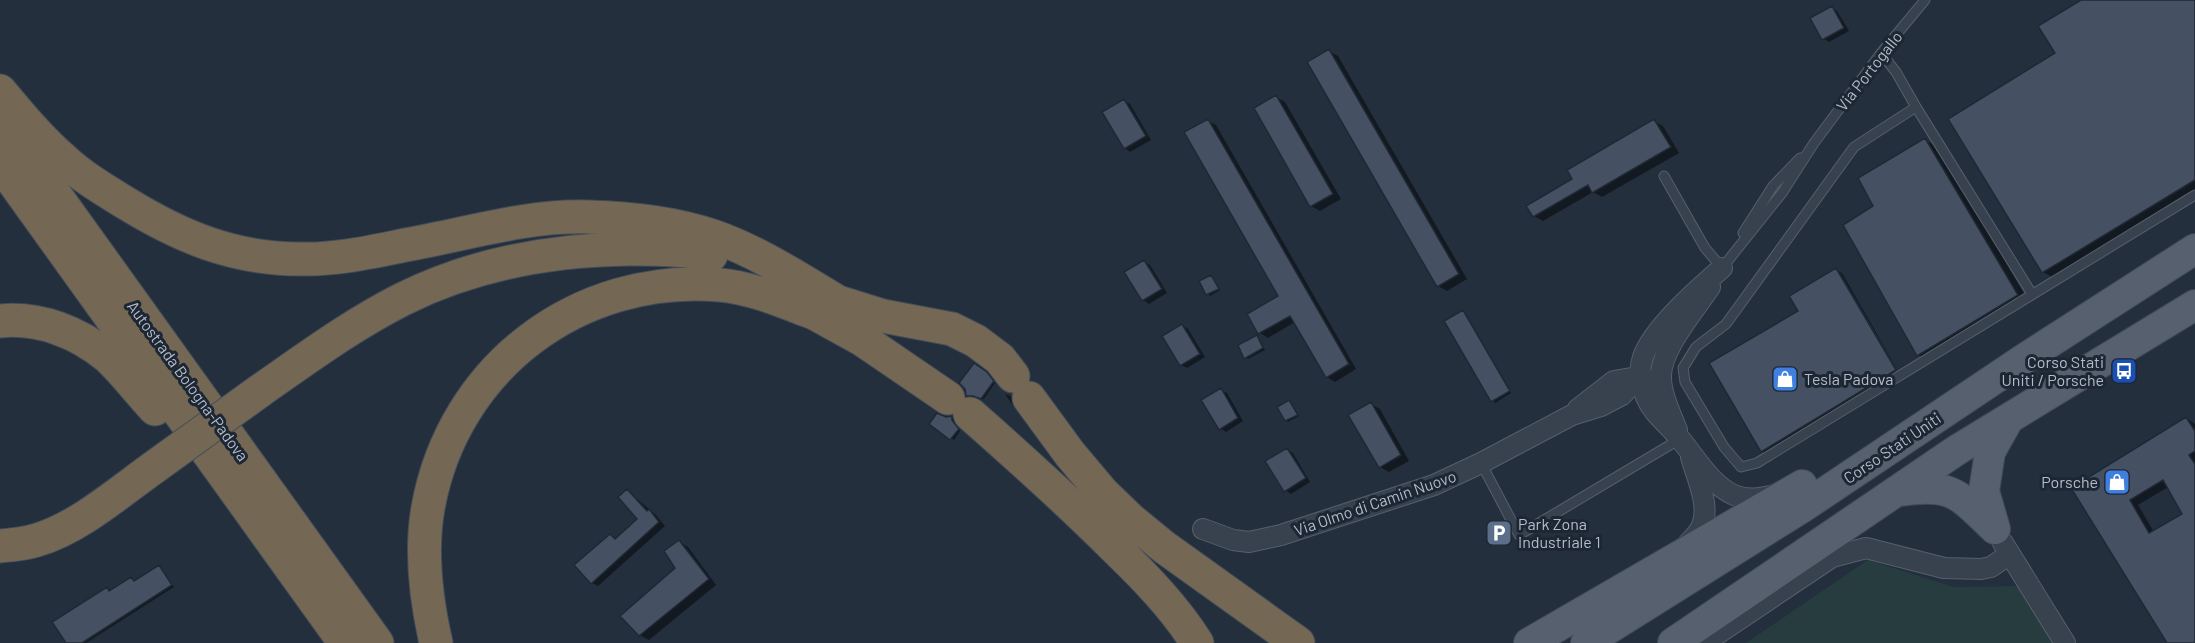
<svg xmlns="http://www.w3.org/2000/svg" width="2195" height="643" viewBox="0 0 2195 643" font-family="Barlow,sans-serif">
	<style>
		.green { fill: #263c3f }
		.shadow { fill: #0007; fill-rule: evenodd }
		.building { fill: #455162; stroke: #1f2835; stroke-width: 1.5; fill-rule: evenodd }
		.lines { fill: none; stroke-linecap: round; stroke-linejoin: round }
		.lane-casing { stroke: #565f6c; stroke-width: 11 }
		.street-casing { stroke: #565f6c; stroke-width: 22 }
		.primary-casing { stroke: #414a57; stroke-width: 32 }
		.highway-casing { stroke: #434c59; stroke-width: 35 }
		.lane { stroke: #38414e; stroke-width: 9 }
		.street { stroke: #38414e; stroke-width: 20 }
		.primary { stroke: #56606e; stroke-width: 30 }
		.highway { stroke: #746855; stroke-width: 33 }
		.highway-bridge-casing { stroke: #434c59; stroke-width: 35; stroke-linecap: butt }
		.highway-bridge { stroke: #746855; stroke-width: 33 }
		.labels { text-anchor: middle; stroke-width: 6; stroke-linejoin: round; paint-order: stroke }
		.street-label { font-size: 16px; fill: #b4bcc9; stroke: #1d2633 }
		.poi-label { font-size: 16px; fill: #b4bcc9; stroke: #1d2633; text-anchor: end }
	</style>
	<rect width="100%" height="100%" fill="#242f3e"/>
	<path class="green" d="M1868 560 1954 587 2021 586 2054 643H1746Z"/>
	<path class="shadow" d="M2083 0H2195V192L2054 278 2043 272 2057 54Z
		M1832 7 1837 11 1849 31 1829 42 1824 39Z
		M1329 51 1338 56 1467 279 1447 291 1438 286Z
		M1276 97 1285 102 1341 199 1320 211 1311 206Z
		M1124 101 1130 104 1151 140 1130 152 1125 148Z
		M1208 121 1216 125 1356 369 1335 382 1327 377 1295 322 1268 338 1260 333 1280 296Z
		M1654 121 1663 126 1679 153 1602 197 1593 192 1543 221 1534 216 1574 179Z
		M1925 140 1937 146 2029 302 1930 361 1918 355 1875 206Z
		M1144 262 1150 265 1167 293 1149 304 1143 300Z
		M1836 270 1842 273 1900 374 1840 273H1837L1897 376 1768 455 1762 451 1711 364 1800 312Z
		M1211 277 1220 290 1210 296 1201 282Z
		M1463 312 1511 393 1495 403 1446 322Z
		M1182 325 1188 329 1205 357 1187 368 1181 365Z
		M1257 336 1265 350 1248 359 1246 358Z
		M989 376 995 383 984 399 967 395 966 389Z
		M1221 390 1227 393 1243 421 1226 432 1220 428Z
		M1005 394 1013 397 1014 407Z
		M1289 402 1299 416 1288 422 1286 420Z
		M1371 404 1380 409 1409 461 1389 472 1380 467Z
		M952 417 960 431 954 440 931 424Z
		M2186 418 2195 424V643H2169L2073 488ZM2168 487 2184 514 2154 532 2138 505Z
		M1287 450 1293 453 1310 482 1291 494 1285 490Z
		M628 491 656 515 665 526 598 586 592 583 610 535 617 539 639 519Z
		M679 542 688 547 716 585 649 640 640 635 622 616 677 568Z
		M159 567 174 587 86 643H67L107 588 110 592 131 579 135 582Z"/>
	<path class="building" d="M2081 0H2195V180L2042 273 1948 119 2055 53 2038 26Z
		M1832 6 1844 28 1822 40 1810 18Z
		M1329 49 1459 274 1437 287 1307 62Z
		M1276 95 1333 194 1310 207 1254 108Z
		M1124 99 1146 136 1124 149 1102 112Z
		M1208 119 1349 364 1326 378 1290 316 1258 334 1247 314 1278 296 1184 132Z
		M1654 119 1671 147 1592 193 1588 185 1533 217 1526 206 1572 179 1567 170Z
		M1925 138 2018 295 1917 356 1843 225 1873 206 1858 178Z
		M1144 260 1162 289 1142 301 1124 272Z
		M1836 268 1896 370 1761 452 1709 363 1798 311 1789 296Z
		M1211 275 1219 289 1206 295 1199 281Z
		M1463 310 1510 391 1491 402 1444 321Z
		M1182 324 1200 354 1180 366 1162 336Z
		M1257 335 1263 348 1244 359 1238 345Z
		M974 363 987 372 994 381 981 399 973 396H966L965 389 959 383Z
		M1221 388 1238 418 1219 430 1201 400Z
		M1289 400 1298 415 1285 421 1277 407Z
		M1371 402 1401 455 1379 468 1348 415Z
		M937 413 946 417 952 416V420L959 429 950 440 929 424Z
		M2186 417 2195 431V451L2189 455 2195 464V643H2167L2071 488ZM2163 480 2182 514 2149 533 2130 500Z
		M1287 448 1306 478 1284 492 1265 461Z
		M627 489 647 511 649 509 659 522 591 584 574 565 610 534 615 539 637 519 618 497Z
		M679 540 709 579 639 636 620 616 675 568 664 551Z
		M159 565 172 585 82 643H66L52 622 107 587 109 591 131 577 134 581Z"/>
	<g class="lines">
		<g class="lane-casing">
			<path id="lane" d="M1881 53 1896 72 1916 107 2032 294
				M1916 107 1854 147 1726 324 1696 347 1683 368 1685 382 1724 447 1741 467 1757 463 2195 195
				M1664 176 1705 248 1722 268
				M1743 233 1773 186 1800 158
				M1722 268 1782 193 1814 143 1881 53 1925 0
				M1481 463 1519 535 1680 439"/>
		</g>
		<g class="street-casing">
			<path id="street" d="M1722 268C1699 288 1653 328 1643 357 1638 371 1641 383 1646 397 1653 414 1669 425 1680 439 1696 458 1711 485 1734 495 1748 501 1761 498 1775 495
				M1578 409 1614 381 1643 376
				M1677 430C1671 414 1661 395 1661 377 1660 350 1695 310 1710 287
				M1203 529 1233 540 1249 542 1281 535 1434 485 1481 463 1572 415 1601 406 1622 395 1639 376
				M2003 543 2065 643
				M1686 546C1690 541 1695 537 1699 531 1713 510 1697 479 1691 457
				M1704 643 1832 557 1866 548 1944 568 1981 569 1991 567 2010 554"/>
		</g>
		<g class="primary-casing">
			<path id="primary" d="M1900 491C1953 483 1958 494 1995 529
				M1995 529 1984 491 1990 452 2008 420
				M1529 643 1802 485
				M1586 643 1803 507 2024 359 2195 249
				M1673 643 1957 450 2195 305"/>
		</g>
		<g class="highway-casing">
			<path id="highway" d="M0 91C20 115 40 139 63 159 81 176 103 189 124 202 181 237 233 259 301 259 338 260 375 251 411 244 471 233 528 215 589 217 629 218 674 223 713 236 759 252 801 280 843 305
				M0 118 377 643
				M0 163 345 643
				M822 297 883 316 952 329 976 341 1000 359 1013 376
				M805 308 863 340 948 398
				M0 321C39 317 78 332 108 357 125 373 139 392 155 409
				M261 390C307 358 353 324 403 299 473 264 552 250 629 249 657 249 684 249 711 255
				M1029 398 1070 454 1102 492 1131 520 1164 547 1298 643
				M970 414C1020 458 1069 502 1116 549 1146 578 1175 608 1197 643
				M0 546C12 545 25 544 37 540 78 528 118 493 153 468
				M436 643C426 599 420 553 428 508 453 367 579 273 720 285 752 288 782 301 811 312"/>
		</g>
		<use href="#lane" class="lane"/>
		<use href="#street" class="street"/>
		<use href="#primary" class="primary"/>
		<use href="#highway" class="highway"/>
		<g class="highway-bridge-casing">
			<path id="highway-bridge" d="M153 468 261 390"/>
		</g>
		<use href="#highway-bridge" class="highway-bridge"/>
	</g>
	<defs>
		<g id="bus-square" transform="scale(1.35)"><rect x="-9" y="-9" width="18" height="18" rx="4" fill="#1a4fb4" stroke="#1d2633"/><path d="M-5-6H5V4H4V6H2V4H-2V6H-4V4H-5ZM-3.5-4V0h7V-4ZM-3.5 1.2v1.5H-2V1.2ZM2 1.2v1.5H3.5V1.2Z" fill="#fff"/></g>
		<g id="shop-square" transform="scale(1.35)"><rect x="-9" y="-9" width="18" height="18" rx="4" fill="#3f7fe0" stroke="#1d2633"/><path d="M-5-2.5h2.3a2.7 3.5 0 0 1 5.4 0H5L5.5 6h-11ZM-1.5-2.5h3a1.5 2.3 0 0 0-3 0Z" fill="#fff"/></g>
		<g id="parking-square" transform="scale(1.35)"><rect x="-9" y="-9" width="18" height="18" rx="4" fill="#5c6f8a" stroke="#1d2633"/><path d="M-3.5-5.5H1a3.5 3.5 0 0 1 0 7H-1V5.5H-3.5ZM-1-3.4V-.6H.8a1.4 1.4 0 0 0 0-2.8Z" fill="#fff"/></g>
	</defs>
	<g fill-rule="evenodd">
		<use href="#bus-square" x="2124" y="371"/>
		<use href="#shop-square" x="1785" y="379"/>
		<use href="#shop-square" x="2117" y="482"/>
		<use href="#parking-square" x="1499" y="533"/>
	</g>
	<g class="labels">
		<g class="street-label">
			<text transform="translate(1869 71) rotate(-52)" y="6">Via Portogallo</text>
			<text transform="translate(188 381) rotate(54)" y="6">Autostrada Bologna-Padova</text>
			<text transform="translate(1892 448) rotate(-34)" y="6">Corso Stati Uniti</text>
			<text transform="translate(1375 503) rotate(-19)" y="6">Via Olmo di Camin Nuovo</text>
		</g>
		<g class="poi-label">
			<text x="2104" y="368">Corso Stati<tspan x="2104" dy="18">Uniti / Porsche</tspan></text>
			<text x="1804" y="385" text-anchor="start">Tesla Padova</text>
			<text x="2098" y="488">Porsche</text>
			<text x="1518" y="530" text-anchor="start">Park Zona<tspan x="1518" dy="18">Industriale 1</tspan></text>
		</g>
	</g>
</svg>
